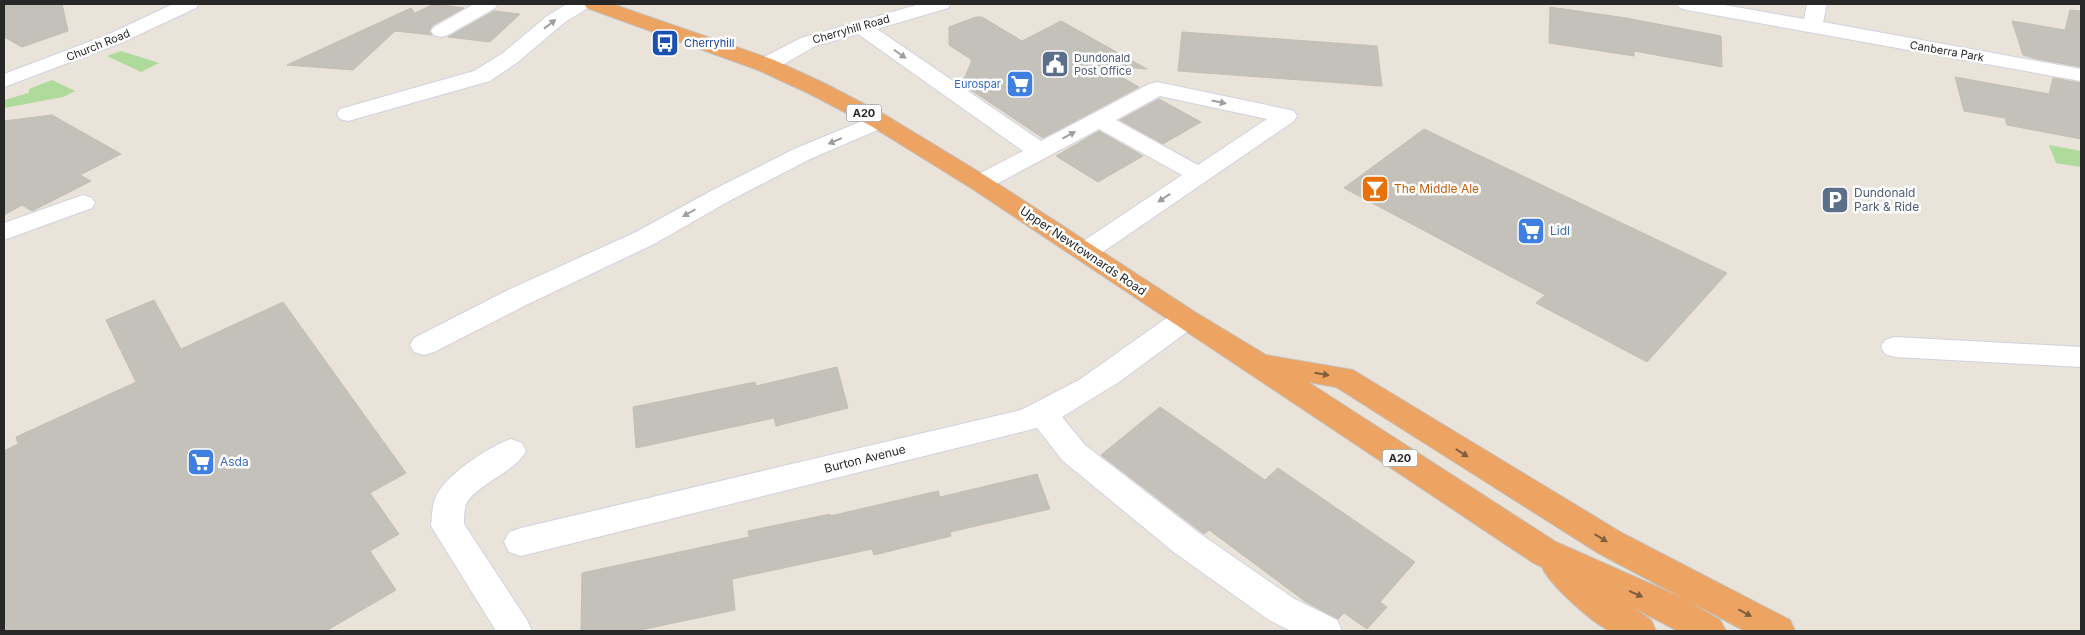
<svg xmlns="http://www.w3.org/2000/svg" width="2085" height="635" viewBox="0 0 2085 635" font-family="Inter,sans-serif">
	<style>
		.green { fill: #aeda9c }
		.building { fill: #c4c0ba; stroke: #c3bfb4 }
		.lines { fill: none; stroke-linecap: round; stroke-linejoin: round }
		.minor-casing { stroke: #d0d2df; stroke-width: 2 }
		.highway-casing { stroke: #c3c3c3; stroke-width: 2 }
		.minor { fill: #fff; fill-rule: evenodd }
		.highway { fill: #eda361; fill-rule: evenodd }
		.oneway { fill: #9e9e9e }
		.oneway2 { fill: #805f41 }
		.labels { text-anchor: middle; stroke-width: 5; stroke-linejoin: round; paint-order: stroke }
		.far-street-label { font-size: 11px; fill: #272727; stroke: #fff }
		.far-transit-label { font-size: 11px; fill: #164399; stroke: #fff; text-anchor: start }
		.far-service-label { font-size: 11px; fill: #4e5e75; stroke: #fff; text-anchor: start }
		.far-shop-label { font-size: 11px; fill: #366cbe; stroke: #fff; text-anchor: end }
		.shield { fill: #fff; stroke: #686868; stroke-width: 1 }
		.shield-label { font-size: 11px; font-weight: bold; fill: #272727 }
		.food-label { font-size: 12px; fill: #c56008; stroke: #fff; text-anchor: start }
		.service-label { font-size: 12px; fill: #4e5e75; stroke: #fff; text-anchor: start }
		.shop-label { font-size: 12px; fill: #366cbe; stroke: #fff; text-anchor: start }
		.street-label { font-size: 12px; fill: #272727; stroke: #fff }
	</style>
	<rect width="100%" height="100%" fill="#e9e3da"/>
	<path class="green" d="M121 51 159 63 141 72 107 56Z
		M52 80 75 91 63 97 4 108V100L29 93V89Z
		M2049 145 2081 151V167L2056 163Z"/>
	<path class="building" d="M4 4H62L68 31 22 47 4 37Z
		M434 4 464 8 433 25 429 31 432 35 395 31 353 70 287 65 411 8 414 12 413 14Z
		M1550 7 1626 18 1721 36 1722 67 1634 51V56L1549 43Z
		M2070 10 2081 11V67L2037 59 2023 55 2012 21 2065 30Z
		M494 11 520 14 490 42 448 37Z
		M976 17H982L1022 41 1061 21 1147 69 1100 65 1139 87 1043 138 962 84 972 60 949 45V27Z
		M1182 32 1377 46 1382 86 1178 71Z
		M1955 77 2049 94 2053 78 2081 83V139L2007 125 2005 118 1964 111Z
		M1159 99 1201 122 1163 144 1120 120Z
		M52 115 121 154 80 175 91 181 32 211 22 205 4 215V121Z
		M1424 129 1727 273 1647 362 1536 303 1545 295 1344 188Z
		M1099 131 1143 156 1098 182 1056 156Z
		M154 300 181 349 283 302 406 473 370 493 399 534 370 551 396 590 326 631H4V451L18 444 16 437 136 382 106 320Z
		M837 367 848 408 776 426 774 418 636 448 633 407 755 382 756 386Z
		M1160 407 1265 480 1278 468 1415 562 1380 602 1387 607 1367 629 1344 613 1338 619 1306 602 1209 530 1204 534 1200 531 1101 455Z
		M1037 474 1050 509 950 532 951 536 874 555 872 549 732 579 735 610 636 631H581L582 573 749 537 748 531 830 514V516L938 491 940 497Z"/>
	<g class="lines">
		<g class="minor-casing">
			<path id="minor" d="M173 4H199L196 8 121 43 4 87V74L107 35Z
				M474 4H498L495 8 448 35 441 37 434 35 431 31 434 27Z
				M567 4H591L588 8 565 22 518 62 490 81 348 121 340 119 337 114 340 109 474 71 503 53 547 16Z
				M920 4H951L948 8 877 29 1041 141 1149 84 1157 82 1286 109 1294 111 1297 116 1294 121 1094 258 1085 260 1076 258 1072 252 1076 246 1182 175 1099 129 989 188 980 190 971 188 968 183 971 178 1023 151 858 34 815 46 774 70 766 71 758 70 755 65 758 60 801 38ZM1160 96 1267 119 1198 165 1116 120Z
				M1677 4H1719L1804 19 1807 4H1827L1823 22 2081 69V81L1687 10 1680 8Z
				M879 114 887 116 890 121 887 126 810 159 729 201 654 244 526 305 434 352 424 355 414 352 410 345 414 338 506 291 636 232 711 191 794 149Z
				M83 195 92 198 95 203 92 208 4 240V223Z
				M1185 309 1195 312 1199 319 1195 326 1119 382 1062 417 1085 445 1199 533 1293 598 1337 620 1342 631H1291L1269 620 1175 553 1063 461 1037 428 521 556 509 552 504 542 509 532 521 528 1021 410 1079 380 1175 312Z
				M1895 337 2081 347V367L1895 357 1885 354 1881 347 1885 340Z
				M511 439 522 443 526 451C515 473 474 485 466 505 464 510 464 518 464 524L527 620 532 631H496L431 526C432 517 432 507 435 499 442 477 490 446 511 439Z"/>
		</g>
		<g class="highway-casing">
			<path id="highway" d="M584 4H612L774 60 826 84 887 116 989 178 1195 312 1266 355 1353 370 1622 533 1790 620 1795 631H1745L1598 553 1336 387 1308 382 1556 542 1685 599 1720 620 1726 631H1678L1634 608 1651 620 1656 631C1645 631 1619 634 1610 631 1592 623 1548 583 1542 567L1532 562 971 188 871 126 810 94 758 70 587 8Z"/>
		</g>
		<use href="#minor" class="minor"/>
		<use href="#highway" class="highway"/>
	</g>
	<defs><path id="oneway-solid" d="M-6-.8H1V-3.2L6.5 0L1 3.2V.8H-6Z" transform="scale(1.25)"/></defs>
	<g class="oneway">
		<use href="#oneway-solid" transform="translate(550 24) rotate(-38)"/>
		<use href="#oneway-solid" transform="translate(900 54) rotate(35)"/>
		<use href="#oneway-solid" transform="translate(1219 102) rotate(12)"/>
		<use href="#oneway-solid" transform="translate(1069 135) rotate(-28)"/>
		<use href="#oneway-solid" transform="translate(835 141) rotate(157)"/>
		<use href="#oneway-solid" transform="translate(1164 198) rotate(146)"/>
		<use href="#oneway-solid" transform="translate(689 213) rotate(150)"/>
	</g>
	<g class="oneway2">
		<use href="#oneway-solid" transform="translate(1322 374) rotate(10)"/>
		<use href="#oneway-solid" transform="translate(1462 453) rotate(32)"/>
		<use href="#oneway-solid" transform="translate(1601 538) rotate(31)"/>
		<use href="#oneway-solid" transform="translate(1636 594) rotate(24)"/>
		<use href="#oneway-solid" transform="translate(1745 613) rotate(28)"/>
	</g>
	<defs>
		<g id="bus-square" transform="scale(1.4375)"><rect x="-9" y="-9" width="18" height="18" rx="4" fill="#1a4fb4" stroke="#fff"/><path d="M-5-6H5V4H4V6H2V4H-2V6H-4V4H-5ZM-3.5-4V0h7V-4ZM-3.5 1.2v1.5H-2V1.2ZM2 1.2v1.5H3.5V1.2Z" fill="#fff"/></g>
		<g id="civic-square" transform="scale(1.4375)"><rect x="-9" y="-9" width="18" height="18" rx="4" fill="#5c6f8a" stroke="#fff"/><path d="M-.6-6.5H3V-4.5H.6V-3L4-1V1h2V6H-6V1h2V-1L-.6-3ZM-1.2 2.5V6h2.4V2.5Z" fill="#fff"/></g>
		<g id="supermarket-square" transform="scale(1.4375)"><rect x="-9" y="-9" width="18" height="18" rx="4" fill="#3f7fe0" stroke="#fff"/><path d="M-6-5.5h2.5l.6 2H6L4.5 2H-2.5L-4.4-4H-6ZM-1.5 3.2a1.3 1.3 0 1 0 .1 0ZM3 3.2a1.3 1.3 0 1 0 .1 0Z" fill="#fff"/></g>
		<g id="bar-square" transform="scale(1.4375)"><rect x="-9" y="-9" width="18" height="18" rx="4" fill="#e8710a" stroke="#fff"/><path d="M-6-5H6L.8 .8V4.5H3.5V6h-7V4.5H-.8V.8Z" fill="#fff"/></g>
		<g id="parking-square" transform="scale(1.4375)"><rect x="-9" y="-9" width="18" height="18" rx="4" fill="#5c6f8a" stroke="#fff"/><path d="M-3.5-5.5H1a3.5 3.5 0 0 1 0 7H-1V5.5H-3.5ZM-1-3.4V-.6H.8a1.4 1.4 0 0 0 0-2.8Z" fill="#fff"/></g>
	</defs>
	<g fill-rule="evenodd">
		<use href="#bus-square" x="665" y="43"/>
		<use href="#civic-square" x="1055" y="64"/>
		<use href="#supermarket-square" x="1020" y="84"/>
		<use href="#bar-square" x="1375" y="189"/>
		<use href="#parking-square" x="1835" y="200"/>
		<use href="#supermarket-square" x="1531" y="231"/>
		<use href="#supermarket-square" x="201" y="462"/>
	</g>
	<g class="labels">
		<g class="far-street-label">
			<text transform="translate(851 29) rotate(-16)" y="4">Cherryhill Road</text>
			<text transform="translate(98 45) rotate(-22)" y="4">Church Road</text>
			<text transform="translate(1947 51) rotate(10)" y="4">Canberra Park</text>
		</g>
		<g class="far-transit-label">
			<text x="684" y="47">Cherryhill</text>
		</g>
		<g class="far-service-label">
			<text x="1074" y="62">Dundonald<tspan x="1074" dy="13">Post Office</tspan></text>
		</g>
		<g class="far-shop-label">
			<text x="1001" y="88">Eurospar</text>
		</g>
		<g class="shield">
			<rect x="846.5" y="104.5" width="35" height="17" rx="4"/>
			<rect x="1382.5" y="449.5" width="35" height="17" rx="4"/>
		</g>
		<g class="shield-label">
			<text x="864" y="117">A20</text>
			<text x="1400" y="462">A20</text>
		</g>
		<g class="food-label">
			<text x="1394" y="193">The Middle Ale</text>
		</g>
		<g class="service-label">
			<text x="1854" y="197">Dundonald<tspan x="1854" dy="14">Park &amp; Ride</tspan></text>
		</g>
		<g class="shop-label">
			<text x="1550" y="235">Lidl</text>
			<text x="220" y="466">Asda</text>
		</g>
		<g class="street-label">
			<text transform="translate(1083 251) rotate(34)" y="4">Upper Newtownards Road</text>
			<text transform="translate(865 459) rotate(-14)" y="4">Burton Avenue</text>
		</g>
	</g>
	<rect width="2085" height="635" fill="none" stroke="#272727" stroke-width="10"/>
</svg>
